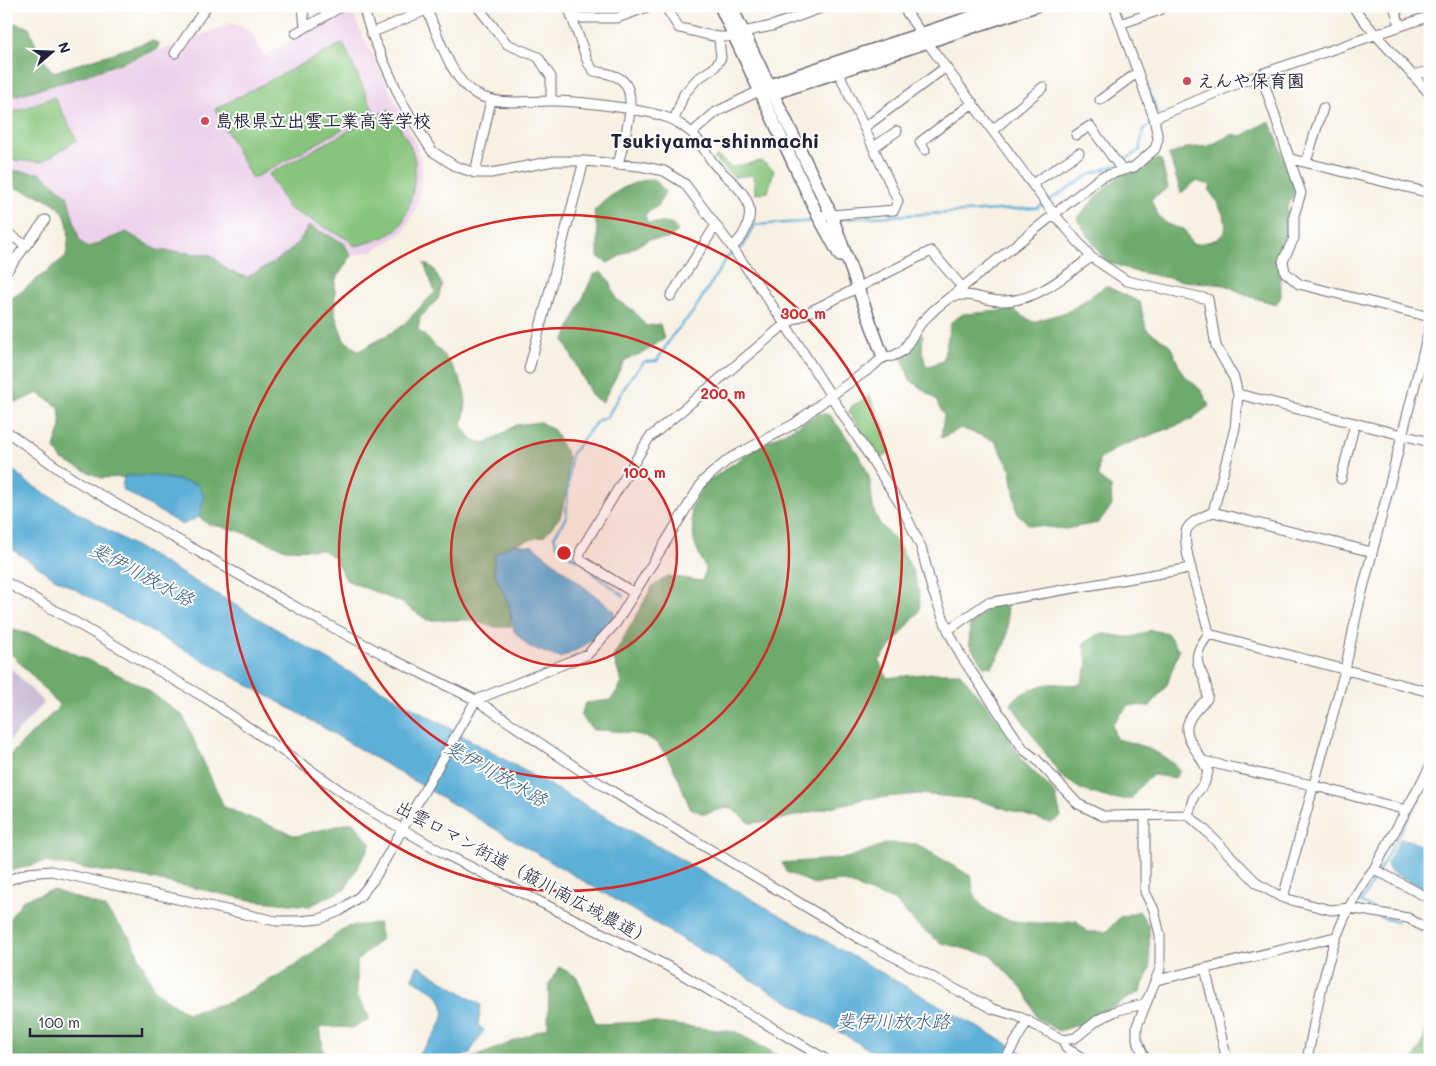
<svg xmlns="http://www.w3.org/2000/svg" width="1436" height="1066" viewBox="0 0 1436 1066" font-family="Mali,'Klee One',sans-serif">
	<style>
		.built { fill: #ecd1ea }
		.industrial { fill: #cbbfd5 }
		.green { fill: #87c57c; stroke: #54745c }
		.forest { fill: #6daa6c; stroke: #486654 }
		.water { fill: #5bafd7; stroke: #3e6889 }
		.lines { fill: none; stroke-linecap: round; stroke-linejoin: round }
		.stream { stroke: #5bafd7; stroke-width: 2.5 }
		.minor-casing { stroke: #6d6a76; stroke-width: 11 }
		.major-casing { stroke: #6d6a76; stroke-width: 14 }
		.minor { stroke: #fff; stroke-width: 9 }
		.major { stroke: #fff; stroke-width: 11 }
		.ring { fill: none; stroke: #d62828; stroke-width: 2.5 }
		.poi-dot { fill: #d1495b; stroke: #fff; stroke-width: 2 }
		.labels { text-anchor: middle; stroke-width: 4; stroke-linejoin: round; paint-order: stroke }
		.poi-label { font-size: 18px; font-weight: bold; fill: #22223b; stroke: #fff; text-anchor: start }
		.street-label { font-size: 18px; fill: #22223b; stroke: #fff }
		.water-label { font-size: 19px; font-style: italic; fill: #3c6181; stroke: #fff }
		.quarter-label { font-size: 20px; font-weight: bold; fill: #22223b; stroke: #fff }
		.centre { fill: #d62828; stroke: #fff; stroke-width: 2.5 }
		.ring-label { font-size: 15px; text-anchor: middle; font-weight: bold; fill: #d62828; stroke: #fff; stroke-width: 4; stroke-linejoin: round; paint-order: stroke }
	</style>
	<rect width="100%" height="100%" fill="#fff"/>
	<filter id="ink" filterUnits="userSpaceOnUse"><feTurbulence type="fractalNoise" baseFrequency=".02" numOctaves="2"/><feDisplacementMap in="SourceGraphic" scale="10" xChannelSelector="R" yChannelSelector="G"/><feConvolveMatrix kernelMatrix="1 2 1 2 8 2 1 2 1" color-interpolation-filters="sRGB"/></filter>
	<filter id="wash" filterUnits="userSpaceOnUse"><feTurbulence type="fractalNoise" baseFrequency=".0096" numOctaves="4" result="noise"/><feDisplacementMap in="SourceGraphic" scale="20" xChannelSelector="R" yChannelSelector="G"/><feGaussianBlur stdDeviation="1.12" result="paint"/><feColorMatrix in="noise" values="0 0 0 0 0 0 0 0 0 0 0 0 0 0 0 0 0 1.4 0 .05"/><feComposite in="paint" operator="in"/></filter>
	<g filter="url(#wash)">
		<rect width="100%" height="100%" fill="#f8f1e3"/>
		<path class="built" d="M351 11 416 145 422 169 418 204 404 232 373 251 351 256 344 243 309 227 300 241 286 256 247 277 229 271 211 255 157 250 140 238 87 248 79 239 67 195 40 173 6 170V98L72 80 190 40 232 23 249 29 264 55Z"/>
		<path class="industrial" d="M6 663 44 703 6 744Z"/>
		<path class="green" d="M343 43 374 112 252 179 215 109Z
			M54 97 77 140 42 162 11 160 6 154V115Z
			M389 109C397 123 413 146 415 161 417 178 409 221 395 231 383 239 368 243 355 246L347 239 288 208 269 174Z
			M717 156 731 167 761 161 774 170 768 192 755 194 754 175 734 177 714 159Z
			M870 396 885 432 888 453 879 462 849 412 852 406Z"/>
		<path class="forest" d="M10 22 29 27 39 54 53 72 151 41 159 43 157 50 72 80 6 98V24Z
			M1269 121 1277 138 1295 191 1287 207V233L1280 245 1281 297 1276 304 1251 297 1225 285 1183 281 1133 271 1105 261 1077 219C1101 191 1123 165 1161 159L1168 188 1151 199C1158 218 1164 226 1184 229L1192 244C1239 241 1229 220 1209 190L1211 185 1196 181 1181 193 1169 155 1186 148 1209 146 1232 134 1242 136Z
			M6 170 40 173 67 195 79 239 87 248 126 232 157 250 211 255 229 271 247 277C276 261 291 256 309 226L344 243 351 256 335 281V315L344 340 359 351 401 327 435 292 424 263 433 268 442 285 438 299 420 318 418 330C439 348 463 372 466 401 466 408 463 418 462 425L473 441 487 443 516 425 540 422 554 430 568 457 567 489 560 517 544 536 513 544 494 571 510 608 511 627H494L469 620H427L402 603 346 580 334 557 322 550 285 549 239 531 208 524 199 517 204 496 155 476 101 478 62 460 54 447 61 427 59 407 38 393 20 401 7 403 6 299 17 295 66 256C77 201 50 200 6 185Z
			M655 179 665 192 658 206 645 214 647 223H671L678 231 668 239H649L608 263 598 257V236L594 211C610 194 631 180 655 179Z
			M601 272 610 281 616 299 633 310 646 326 660 324 664 339 645 352 625 360 602 403 592 396 564 341 593 275Z
			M1106 286 1140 302 1146 329 1170 345 1182 373 1202 391 1209 406 1189 421 1116 448 1099 460 1098 477 1111 487 1112 506 1098 523 1065 529 1029 525 1017 513 1011 470 995 441 961 428 941 438 944 415 935 399 910 380 902 358 918 335H923L922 350 926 367 943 361 951 322 963 314 1013 310 1033 322 1069 311Z
			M820 413 830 415C843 433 863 456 869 477 873 492 870 508 879 522 882 528 890 533 894 539 907 555 926 594 918 613L879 661 887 678 932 673H960L999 721 1023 761 1055 793 1061 817 1051 823 974 799 920 794 864 799 774 821 750 823 730 807 704 814 690 808C683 790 669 750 652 740 637 732 610 730 593 730L580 715 586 703 611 700 622 683 613 657 652 587 668 576 702 581 706 570 694 542 691 508 704 484 756 448Z
			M1001 603 1007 608C1010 635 1007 644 992 667L983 666 969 644 970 624 989 606Z
			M6 628 40 637 142 686 183 716 224 807 296 836 353 822 371 844 345 889 310 906 250 900 147 878 43 862 6 872V759L60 706 6 648Z
			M1151 630 1167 633 1179 650 1167 685 1150 706 1129 705 1112 724 1116 739C1141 744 1162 752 1180 770L1175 778 1153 775 1141 785 1131 799H1112L1082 790 1062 777 1011 704C1018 693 1036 686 1049 684 1060 683 1070 686 1081 684L1088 664 1083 644C1106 626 1108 638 1132 637 1138 636 1146 632 1151 630Z
			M888 843 917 844 972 877C970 928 1041 926 1076 920L1087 932H1106L1120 917 1139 911 1149 926 1150 968 1140 992 1079 1025 1058 1031 1037 1018 1026 993 990 955 941 943 917 925 896 902 842 881 814 884 786 872 782 863 847 858Z
			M53 890 104 907 131 939 155 991 187 1013 230 1002 295 966 346 927 378 923 382 938 357 961V996L370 1019 352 1028 320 1026 324 1057 327 1060H6V923L24 899Z
			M559 967 577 977 596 1024 648 1022 736 1032 786 1060H468L548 1027 549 984Z
			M1430 1017V1060H1413L1422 1044Z"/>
		<path class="water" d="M6 464 28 483 339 666 1036 1060H887L302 715 53 577 6 545Z
			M124 476H155L197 484 204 496 199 517 182 525 122 489Z
			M513 544 533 546 613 610 615 616C598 637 584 648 560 658L529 647 514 631 510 608 494 571 495 554Z
			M1400 839 1409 840 1430 850V892L1390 871 1387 864Z
			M418 965 481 1005 478 1025 484 1030 469 1054 455 1060H413C427 1043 459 1015 435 993 428 987 419 984 412 978Z"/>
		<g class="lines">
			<path class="stream" d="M1136 55 1157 113
				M1120 163 1140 150 1143 130 1152 123
				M837 219 1037 208 1091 174 1115 165
				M737 250 743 247 754 225 817 221
				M577 560 558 547 554 537 566 517 571 455 597 421 607 417 631 377 644 362 657 361 672 336 693 312 728 256 732 253
				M593 573 624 596
				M1373 908 1361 903 1430 779
				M1380 917 1397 922"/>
		</g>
	</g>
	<g filter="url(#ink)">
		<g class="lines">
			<g class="minor-casing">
				<path id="minor" d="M303 6 305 28
					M363 6 371 33 402 102 420 132 432 151 455 166 475 173H491L554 161H584L640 166 664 171 685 184 732 247 785 324 902 507 921 547 932 589 948 630 961 656 1024 750 1036 759 1078 804 1103 816 1188 815 1205 830 1258 884 1283 898 1331 910 1350 908 1408 918 1430 931
					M477 6 507 44 538 57 551 77V101
					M568 6 588 63 594 71C603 73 616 74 623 81 640 98 622 144 618 165
					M665 6 679 28C698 31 715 40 733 36
					M902 6 921 33
					M1352 6 1375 34 1430 94
					M1394 6 1400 26
					M427 10C438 34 451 81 476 94 499 106 524 101 550 101 577 101 650 109 673 120 679 123 687 129 692 133 701 142 706 154 714 164 724 175 737 184 745 197 755 213 747 235 732 247
					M574 18H617L650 6
					M1120 24 1160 10
					M743 32 772 26 826 6
					M296 33 342 6
					M371 33 436 6
					M927 42 1055 215 1091 257 1127 281 1208 299 1216 346 1234 378 1238 394 1235 428 1213 512C1205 516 1192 520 1187 529 1179 545 1206 613 1209 634 1182 667 1210 668 1207 699 1169 733 1194 739 1208 772L1204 784 1194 796 1188 815
					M175 53 207 6
					M1261 74 1301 193 1294 215V238L1283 261 1285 272 1299 284 1430 317
					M1412 75 1430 71
					M1100 100 1138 72
					M1154 118 1261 74 1430 16
					M674 120 684 94 697 79 714 68 721 58 719 39
					M865 127 946 67
					M993 130 1043 87
					M692 133 716 112 759 91
					M1076 135 1090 126 1122 170
					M874 147 897 131
					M925 150 920 142 973 103
					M1291 159 1430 193
					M1306 162 1323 108
					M475 173 491 100
					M1032 184 1079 153
					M818 216 894 210 898 201 838 71
					M6 232 25 245
					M6 272 45 220
					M671 296 716 225
					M955 296C971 292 985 301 1001 301 1036 302 1065 276 1091 257
					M529 369 584 161
					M1238 394 1430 442
					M6 431 73 479 157 528 315 618 394 660 476 700 605 787 860 939 993 1009 1018 1016 1063 1040 1075 1038 1099 1019 1118 1010 1144 1004 1150 995
					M1341 479 1355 423
					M1213 512 1372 552
					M6 582 209 700 361 805 447 855 673 969 827 1060
					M634 593 579 559 581 550 649 438 785 324 931 251 963 288
					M948 630 987 603 1191 568
					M1209 634 1430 692
					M1203 761 1312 785 1406 810
					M1145 816V892L1154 910 1160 935V969L1137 1026V1039L1145 1060
					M1374 869 1430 899
					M6 881 28 873 51 871 276 921H298L320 919 340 911 360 896 374 879 476 700 588 654 616 623 703 481 729 459 794 424 832 395 872 367 883 357 893 356 903 351 921 323 935 309 1101 177 1134 167 1155 149 1158 139 1154 118 1114 6
					M1283 898 1345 670 1357 612 1430 326
					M1205 968 1227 1060
					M1157 980 1335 937
					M1063 1040 1066 1048 1086 1060
					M1005 1060 1028 1020
					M1307 1060C1320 993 1330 923 1374 869L1430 767"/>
			</g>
			<g class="major-casing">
				<path id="major" d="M720 6 818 216 840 256
					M731 6 831 214 883 357
					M762 89 783 80 1004 6
					M765 93 772 94 1036 6"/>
			</g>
			<use href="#minor" class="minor"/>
			<use href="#major" class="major"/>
		</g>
	</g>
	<circle cx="564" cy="553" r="113" fill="#d62828" fill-opacity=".12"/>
	<g class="ring">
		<circle cx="564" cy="553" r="113"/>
		<circle cx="564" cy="553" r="225"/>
		<circle cx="564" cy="553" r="338"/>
	</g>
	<g class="poi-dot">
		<circle cx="1187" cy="81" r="5"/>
		<circle cx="205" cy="121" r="5"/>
	</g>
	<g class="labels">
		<g class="poi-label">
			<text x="1197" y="87">えんや保育園</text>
			<text x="215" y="127">島根県立出雲工業高等学校</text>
		</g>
		<g class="street-label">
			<text transform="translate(524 873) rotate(28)" y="6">出雲ロマン街道（簸川南広域農道）</text>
		</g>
		<g class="water-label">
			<text transform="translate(142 574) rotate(28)" y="7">斐伊川放水路</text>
			<text transform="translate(496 773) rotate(30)" y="7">斐伊川放水路</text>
			<text x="893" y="1028">斐伊川放水路</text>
		</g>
		<g class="quarter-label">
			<text x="715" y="148">Tsukiyama-shinmachi</text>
		</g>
	</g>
	<circle cx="564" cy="553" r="8" class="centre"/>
	<g class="ring-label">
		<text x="803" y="319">300 m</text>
		<text x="723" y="399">200 m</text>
		<text x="644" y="478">100 m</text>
	</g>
	<rect width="1436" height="1066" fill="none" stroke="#fff" stroke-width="25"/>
	<g transform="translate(52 52) rotate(71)" stroke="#ffffff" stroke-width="4" paint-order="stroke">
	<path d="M0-4L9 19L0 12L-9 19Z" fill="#22223b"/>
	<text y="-8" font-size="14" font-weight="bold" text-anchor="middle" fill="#22223b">N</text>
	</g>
	<path d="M30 1028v8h112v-8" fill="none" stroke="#22223b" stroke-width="2.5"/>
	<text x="38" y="1028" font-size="15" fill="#22223b" stroke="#ffffff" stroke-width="4" paint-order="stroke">100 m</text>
</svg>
